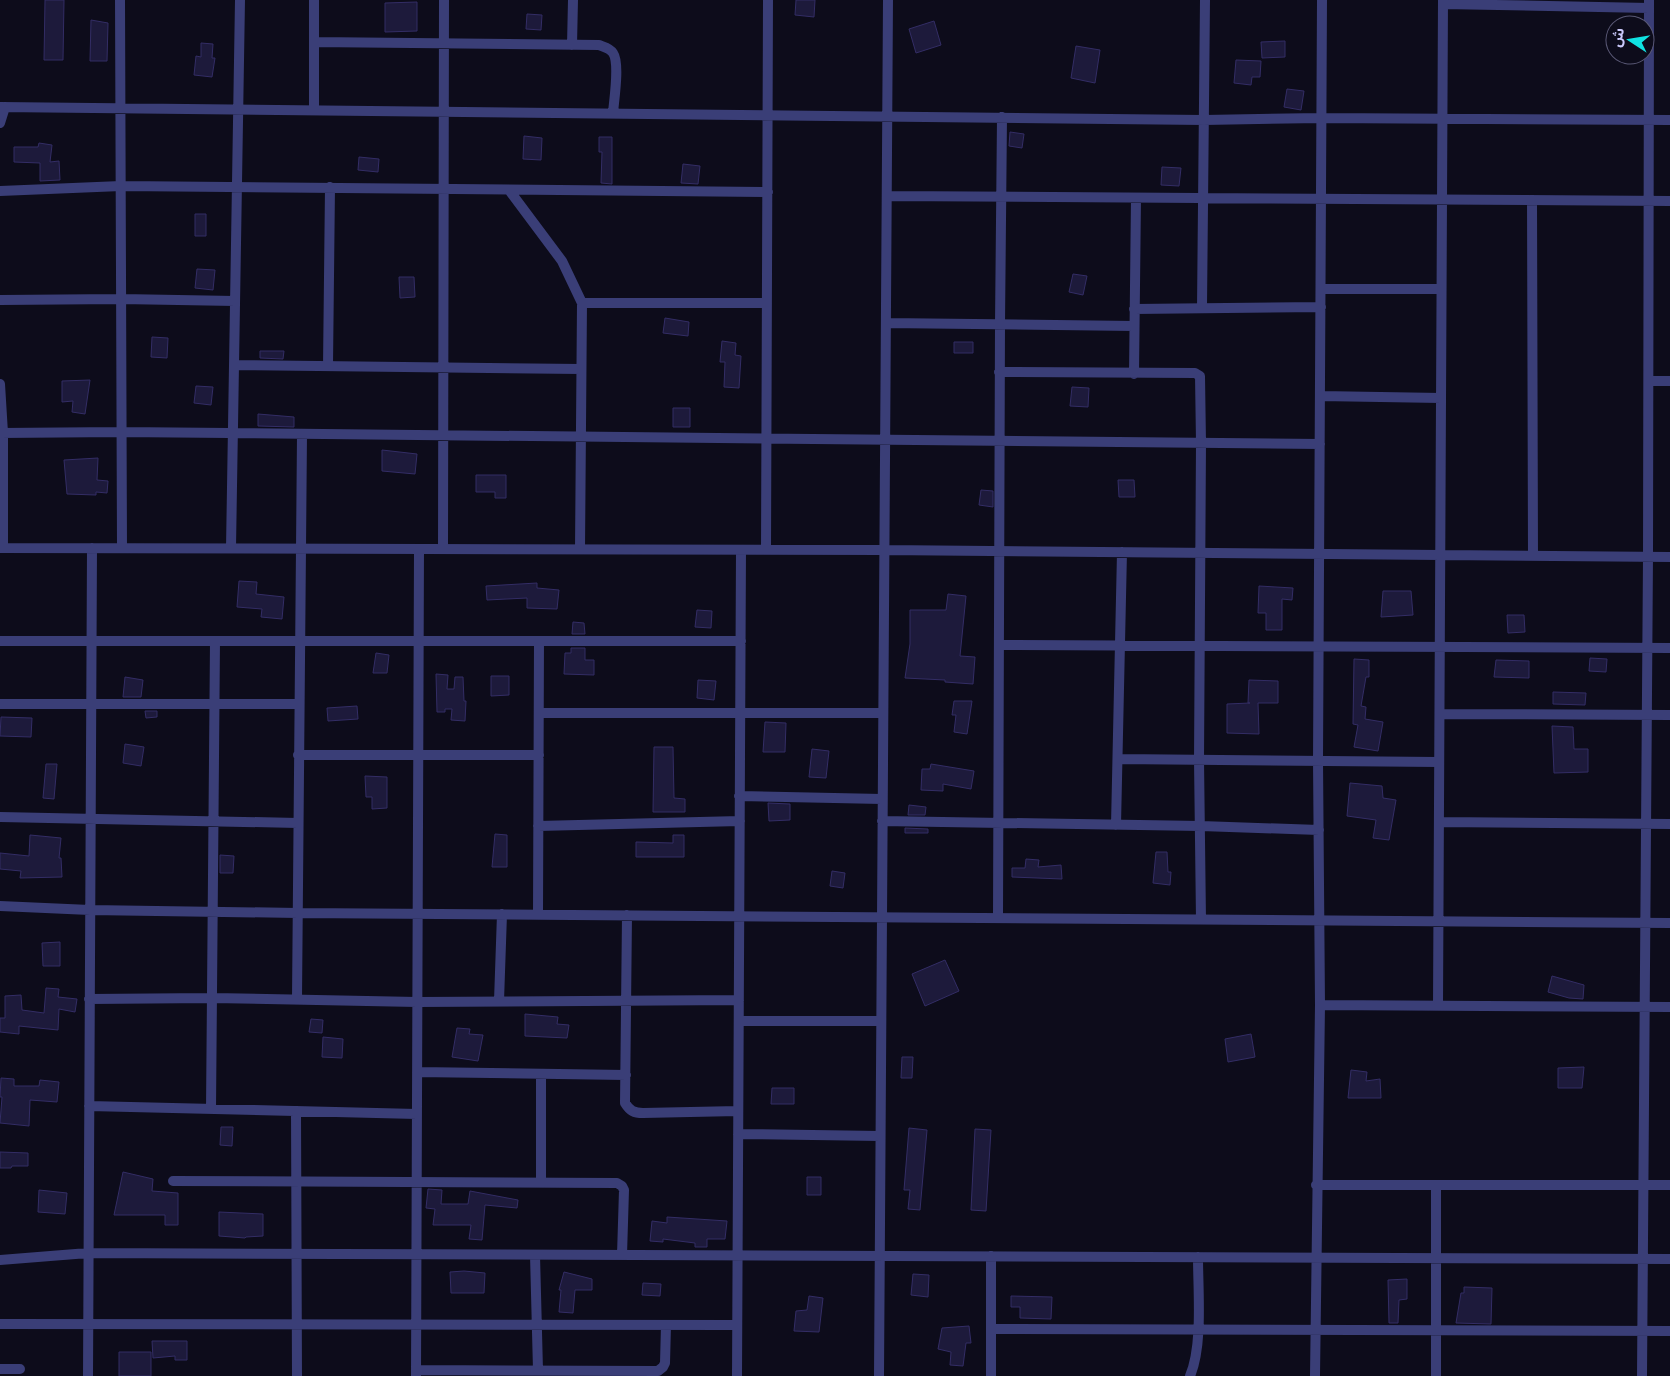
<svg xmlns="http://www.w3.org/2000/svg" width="1670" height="1376" viewBox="0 0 1670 1376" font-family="'Asap Condensed','Noto Sans Arabic',sans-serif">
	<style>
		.building { fill: #1d1a3b; stroke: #332d65 }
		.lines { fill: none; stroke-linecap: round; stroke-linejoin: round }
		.minor { stroke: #3a3e77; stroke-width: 10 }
	</style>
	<rect width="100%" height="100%" fill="#0d0c1b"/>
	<path class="building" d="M45 0H64L63 60H44Z
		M796 0H815L814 17 795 15Z
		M417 2V31L385 32V3Z
		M527 14 542 15 541 30 526 29Z
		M91 20 108 23 107 61H90Z
		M934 21 941 45 916 53 909 29Z
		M1285 41V57L1262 58 1261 42Z
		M201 43 213 44 212 58H215L212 77 194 75 196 56 201 57Z
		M1076 46 1100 50 1095 83 1071 78Z
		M1236 60 1261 61 1260 77H1252L1251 85 1234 83Z
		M1287 89 1304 91 1301 110 1284 107Z
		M1010 132 1024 134 1022 148 1009 146Z
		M524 136 542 138 541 160 523 159Z
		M599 137H612V184L601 183 602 152H599Z
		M39 143 52 145 50 162 59 161 60 180 40 181V163L14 162V147H38Z
		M359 157 379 159 378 172 358 170Z
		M683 164 700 166 698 184 681 183Z
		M1162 167 1181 168 1179 186 1161 185Z
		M195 214H206V236H195Z
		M197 269 215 270 213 290 195 288Z
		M1073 274 1087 276 1083 295 1069 292Z
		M399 277H414L415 297 400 298Z
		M665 318 689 322 688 336 663 333Z
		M152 337 168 338 167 358 151 357Z
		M722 341 736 343 735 355 741 356 739 388 724 387 725 362H720Z
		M954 342H973V353H954Z
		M260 351H284L283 359 260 358Z
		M90 380 85 414 72 412 73 401 62 402V381Z
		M196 386 213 387 211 405 194 403Z
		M1072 387 1089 388 1088 407 1070 406Z
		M673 408H690V427H673Z
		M258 414 294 417V427L258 426Z
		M382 450 417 454 415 474 382 471Z
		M98 458 97 480 108 481 107 493 96 492V495L67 494 64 460Z
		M476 475H506V498H495V492H476Z
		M1118 480H1134L1135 497H1119Z
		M981 490 993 491V507L979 505Z
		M239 581 257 582 256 594 284 597 282 619 261 617 262 609 237 607Z
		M537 583V588L559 590 557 609 527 608V598L487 600 486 586Z
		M1259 586 1293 588 1292 600 1282 599V630H1266V613H1258Z
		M1383 591H1411L1413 615 1381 617Z
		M948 594 966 596 960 656 975 657 973 684 945 682V680L905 678 910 644V610H946Z
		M697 610 712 611 711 628 695 627Z
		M1507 615H1524L1525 632 1508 633Z
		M573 622 584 623 585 634H572Z
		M571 648H585V660H594V675L564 674 565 653H571Z
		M376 653 389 655 387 673H373Z
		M1590 658 1607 659 1606 672 1589 671Z
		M1354 659 1369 660V677H1366L1361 706 1366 707 1365 719 1383 722 1378 751 1354 747 1358 725 1353 724Z
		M1496 660 1529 661V678L1494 677Z
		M436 674 448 675 447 689H454L455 677H463L464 701H466L465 721 451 720 452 709H445V712H437Z
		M491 676H509V695L491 696Z
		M125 677 143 680 141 697H123Z
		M698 680 716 681 714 700 697 698Z
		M1249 680 1278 681V703H1258L1259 734 1227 733V704L1250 703H1248Z
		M1553 692 1586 693 1585 705 1553 704Z
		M954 701H972L967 734 954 732 956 715H952Z
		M357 706 358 719 328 721 327 708Z
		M145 711H157V717L146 718Z
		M1 717 32 718 31 737 0 736Z
		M765 722 786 723 785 752H763Z
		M1552 726 1573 727 1574 749H1588V772L1554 773Z
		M125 744 144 747 141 766 123 763Z
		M654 747H673L674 798 685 799V812H653Z
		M812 749 829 751 826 778 809 777Z
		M46 764H57L54 799 43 798Z
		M931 764 974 771 971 789 943 784V791L921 790 922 769H930Z
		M365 776 387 777V808L372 809V797H366Z
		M1350 783 1382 786 1383 798 1396 800 1389 840 1373 838 1376 820 1347 816Z
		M768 803 790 804V820L769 821Z
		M909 805 926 807 925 815H908Z
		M905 828 928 829V833H905Z
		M495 834 507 835V867H492Z
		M30 835 61 838 59 858H61L62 877 20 878 21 871 0 869V853L29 856Z
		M673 835H684V857H636V842L673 843Z
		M1156 852H1167L1168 872H1171L1170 885 1153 883Z
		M220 855 234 856 233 873H220Z
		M1026 859 1039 860 1038 867 1061 865 1062 879 1012 877V868H1025Z
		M832 871 845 873 843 888 830 886Z
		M60 942V966H43L42 943Z
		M945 960 959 991 925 1006 912 974Z
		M1552 976 1584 985 1583 999 1569 998 1548 992Z
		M46 988 59 989 58 997 77 999 75 1012 59 1009 58 1030 19 1026V1034L0 1032V1018H5V996L21 995 22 1010 44 1013Z
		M525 1014 558 1017 557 1024 569 1025 567 1038 525 1036Z
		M311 1019 323 1020 322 1033 309 1032Z
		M457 1028 470 1029 469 1034 483 1035 478 1061 452 1057Z
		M1251 1034 1255 1057 1228 1062 1225 1039Z
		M323 1037 343 1039 342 1058 322 1057Z
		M902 1057H913L912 1078H901Z
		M1584 1067 1582 1088H1558V1068Z
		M1351 1070 1367 1072 1366 1081 1380 1079 1381 1098H1348Z
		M1 1078 14 1079V1086H39L40 1080 59 1082 57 1102 30 1100 29 1126 0 1123 2 1097H0Z
		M772 1088H794V1104H771Z
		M221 1127H233L232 1146 220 1145Z
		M909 1128 927 1130 920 1210 908 1209 910 1190H904Z
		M975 1129 991 1130 986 1211 971 1210Z
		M0 1152 28 1153V1166H12L11 1168H0Z
		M123 1172 153 1179 152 1191 178 1193V1225H165V1215H114Z
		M807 1177H821V1195H807Z
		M428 1189 442 1190 441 1204H468L470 1191 518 1200 517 1208 485 1205 482 1240 469 1239 471 1225H433L435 1209 426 1208Z
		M39 1190 67 1193 65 1214 38 1212Z
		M219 1212 263 1214V1236L246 1237 245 1238 219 1236Z
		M667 1217 727 1221 725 1239H707V1247H695V1243L663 1239V1242L650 1241 652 1221 667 1223Z
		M464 1271 485 1273 484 1293H451L450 1272Z
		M564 1272 592 1279V1290H575L573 1313 559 1312 561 1290H559Z
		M913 1274 929 1275 928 1297 911 1295Z
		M1407 1279V1299L1399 1300 1398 1323H1389L1388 1280Z
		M643 1283 661 1284 660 1296 642 1295Z
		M1464 1287 1492 1288 1491 1324 1456 1323 1461 1293H1464Z
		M809 1296 823 1298 819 1332 794 1331 796 1311 807 1310Z
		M1011 1296 1052 1297 1051 1319 1020 1318V1307H1011Z
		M969 1326 971 1343H966L963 1366 950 1365 951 1352 938 1349 942 1328Z
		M152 1341H187V1360H175V1356L153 1358Z
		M119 1352H151V1376H119Z"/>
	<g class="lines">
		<path class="minor" d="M120 0 122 548
			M314 0V110
			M1443 4 1649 8
			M314 42 599 45C604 47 610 48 613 53 620 63 614 100 613 113
			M572 45 573 0
			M0 107 1204 120 1321 118 1670 120
			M0 123 5 107
			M509 190 562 261 582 303 580 549
			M0 191 121 186 768 192
			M888 196 1670 201
			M1532 200 1533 556
			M1321 289H1441
			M0 300 121 299 235 301
			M582 303H767
			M1202 307 1205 0
			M1134 309 1321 307
			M886 323 1134 326
			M234 365 581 369
			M328 366 330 187
			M999 372 1195 373 1200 376 1201 443 1199 760 1201 920
			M1134 374 1136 198
			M1649 381H1670
			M0 384 3 433V548
			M1320 396 1441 398
			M0 433 121 432 1320 444
			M0 548 884 550 1670 557
			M231 548 240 0
			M443 549 444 0
			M766 550 768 0
			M0 641H741
			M999 645 1670 648
			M0 704H298
			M539 713H883
			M1440 714 1670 715
			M298 755H539
			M1118 759 1438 762
			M739 796 882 799
			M0 817 298 823
			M882 821 1201 826 1319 830
			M1439 822 1670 824
			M1116 825 1122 552
			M538 826 740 821
			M0 906 90 910 298 913 1670 923
			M538 914 539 641
			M627 915 625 1103C630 1111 634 1113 643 1113L738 1111
			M998 918 1000 324 1002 117
			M89 999 212 998 417 1002 739 1000
			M297 999 302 435
			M499 1001 502 914
			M1320 1005 1670 1007
			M1438 1006 1443 0
			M739 1021H881
			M417 1072 626 1075
			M541 1074V1182
			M89 1106 417 1114
			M211 1109 215 641
			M296 1111 297 1376
			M738 1134 880 1136
			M173 1181 617 1183 622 1186 624 1190 622 1255
			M1316 1185H1670
			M1436 1185V1376
			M535 1255 538 1370
			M991 1256V1376
			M0 1260 88 1253 1670 1259
			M0 1324 737 1325
			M991 1329 1670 1331
			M0 1369H20
			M416 1370 658 1371 663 1367 665 1363 666 1325
			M88 1376 92 548
			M416 1376 419 549
			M737 1376 741 550
			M879 1376 888 0
			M1190 1376C1203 1345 1198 1292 1198 1257
			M1315 1376 1320 1005 1318 761 1322 0
			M1642 1376 1648 557 1649 0"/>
	</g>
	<g transform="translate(1630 40) rotate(282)"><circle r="24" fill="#0d0c1b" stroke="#595875"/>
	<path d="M0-4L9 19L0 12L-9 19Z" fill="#10e2e2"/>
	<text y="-8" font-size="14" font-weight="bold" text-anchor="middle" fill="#cbcafb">ش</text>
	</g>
</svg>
